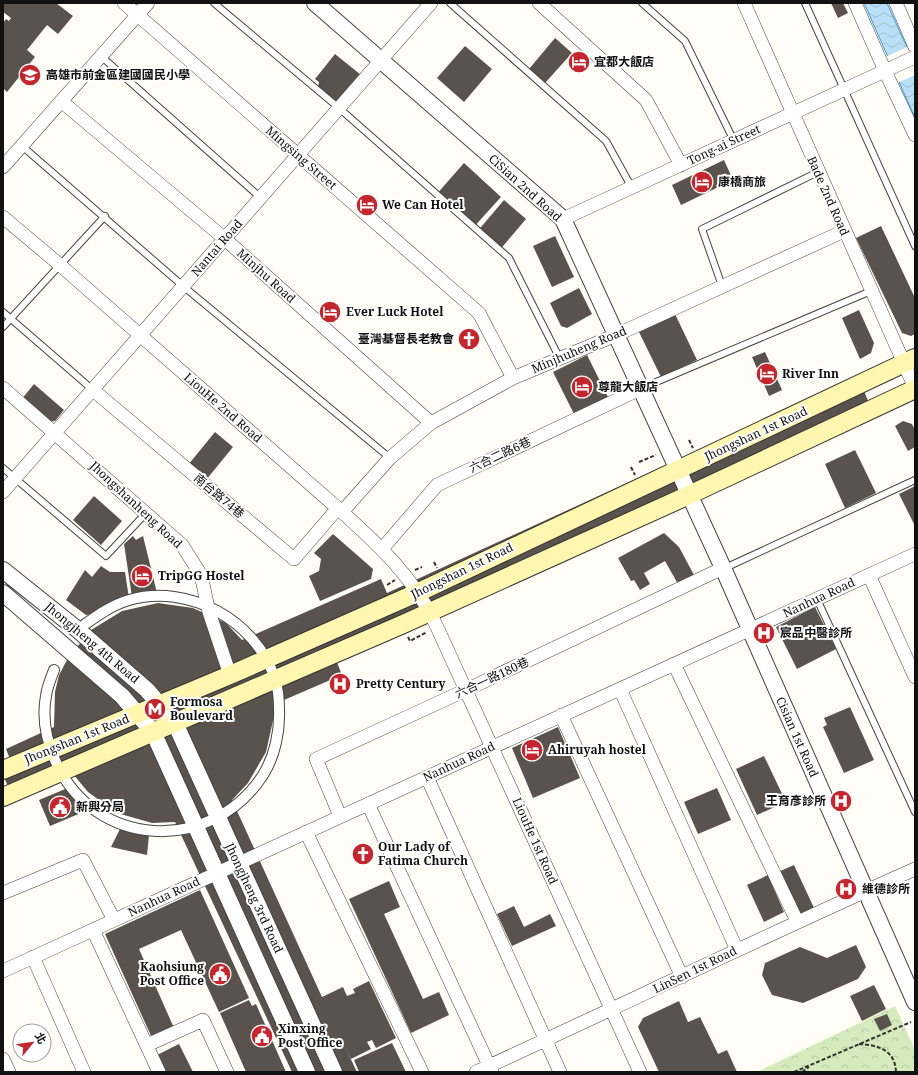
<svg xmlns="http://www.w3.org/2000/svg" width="918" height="1075" viewBox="0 0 918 1075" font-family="'Noto Serif','Noto Sans TC',serif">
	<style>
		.park { fill: url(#park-crowns) }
		.water { fill: url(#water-waves); stroke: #3f96cf }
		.pier { fill: #fffdf5 }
		.building { fill: #5a524d }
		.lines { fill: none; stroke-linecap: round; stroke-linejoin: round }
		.service-casing { stroke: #444; stroke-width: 8 }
		.pedestrian-casing { stroke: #444; stroke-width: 12 }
		.minor-casing { stroke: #444; stroke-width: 14 }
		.tertiary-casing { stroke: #444; stroke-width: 18 }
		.secondary-casing { stroke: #333; stroke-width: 20 }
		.path { stroke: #333; stroke-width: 2; stroke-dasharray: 4 2; stroke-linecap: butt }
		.service { stroke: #fff; stroke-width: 6 }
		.pedestrian { stroke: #fff; stroke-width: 10 }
		.minor { stroke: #fff; stroke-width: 13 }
		.tertiary { stroke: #fff; stroke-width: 16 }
		.secondary { stroke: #fff6b0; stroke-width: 18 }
		.labels { text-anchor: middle; stroke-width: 4; stroke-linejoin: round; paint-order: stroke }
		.poi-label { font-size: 12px; font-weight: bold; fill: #111; stroke: #fff; text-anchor: start }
		.street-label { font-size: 12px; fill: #111; stroke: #fff }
	</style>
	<defs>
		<pattern id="park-crowns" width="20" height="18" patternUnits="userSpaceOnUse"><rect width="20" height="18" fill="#d5ebbd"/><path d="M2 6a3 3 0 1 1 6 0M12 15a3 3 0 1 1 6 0" fill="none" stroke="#b6c8a1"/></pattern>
		<pattern id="water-waves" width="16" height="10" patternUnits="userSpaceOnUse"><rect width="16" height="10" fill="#b9e0f7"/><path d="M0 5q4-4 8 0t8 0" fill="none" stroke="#9ebfd3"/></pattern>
	</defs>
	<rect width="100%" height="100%" fill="#fffdf5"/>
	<path class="park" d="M895 1006 915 1050V1072H757Z"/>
	<path class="water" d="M864 3H887L904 41 915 59V118Z"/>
	<path class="pier" d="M910 46 915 56V75L897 83 885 57Z"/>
	<path class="building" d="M3 3H56L73 16 58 34 47 25 27 50 35 57 7 92 3 88V23L6 19 9 21 11 18 3 12Z
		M831 3H843L848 13 838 18Z
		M555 38 572 53 545 83 529 69Z
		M465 46 492 69 464 102 437 78Z
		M580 51 589 59 578 72 569 64Z
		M335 54 361 75 335 106 317 92 319 82 315 79Z
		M724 160 733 180 681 205 672 185Z
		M464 163 501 197 472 229 435 196Z
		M504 200 526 219 498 252 476 233Z
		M881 226 915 298V334L911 336 902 333 856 238Z
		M555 236 574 277 552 287 533 246Z
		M579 288 592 314 567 328 561 326 550 303Z
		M859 310 874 343 871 353 860 359 842 318Z
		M675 314 697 360 661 377 639 332Z
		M765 352 782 390 769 396 752 357Z
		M587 355 610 401 576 418 553 372Z
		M858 377 869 403 336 660 342 675 284 700 276 707 266 752 248 783 232 800 322 997 343 987 347 996 355 993 353 989 369 981 396 1038 376 1048 372 1040 367 1042 371 1049 351 1059 344 1045 357 1072H292L175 822 152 823 117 813 88 792 73 774 14 800 3 775 10 759 6 749 54 727 55 692 59 675 68 658 91 630 122 611 158 603 193 608 226 623 242 640 381 579 387 593Z
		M34 384 64 410 55 421 46 422 21 400Z
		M903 421 912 424 915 430V447L908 451 895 426Z
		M215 432 233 447 206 480 188 465Z
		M855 450 876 493 845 508 825 464Z
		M915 486V526L899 494Z
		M94 496 122 521 101 545 73 520Z
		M664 533 679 547 694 575 678 584 665 561 644 573 650 584 640 590 634 580 631 581 618 558Z
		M333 534 373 569 371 579 320 601 309 576 319 571 321 559 314 553Z
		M133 536 136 540 143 536 157 593 132 597 124 544Z
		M101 566 110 572H125L129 598 94 614 86 615 66 600 85 570 92 577Z
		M815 607 836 649 797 669 776 627Z
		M850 707 874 760 844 773 823 727 827 725 824 718Z
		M558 727 580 778 533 798 512 748Z
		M764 756 786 802 757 815 736 769Z
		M70 787 81 813 50 826 39 800Z
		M717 788 731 820 698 834 684 802Z
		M120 829 149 835 147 855 111 847Z
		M794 865 815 910 798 918 778 872Z
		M768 875 784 912 764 922 747 885Z
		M389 881 400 907 384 914 423 999 439 992 449 1015 411 1033 349 899Z
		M200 890 249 998 219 1012 181 930 139 949 174 1028 152 1038 105 934Z
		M514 906 524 927 550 914 556 926 512 946 497 914Z
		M856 945 866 967 858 979 803 1003 772 995 762 975 765 963 800 947 827 958Z
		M874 985 886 1009 862 1021 850 996Z
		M249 1000 252 1006 256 1004 286 1072H246L220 1013Z
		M679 1001 688 1022 700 1017 718 1054 727 1050 737 1072H659L638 1027 643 1018Z
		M887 1014 892 1025 880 1031 874 1019Z
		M392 1043 406 1072H359L354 1060Z
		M179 1044 193 1072H162L155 1056Z"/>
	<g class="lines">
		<g class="service-casing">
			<path id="service" d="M214 3 339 108 509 258 560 359
				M450 3 606 141 632 188
				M642 3 685 41 734 141
				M805 3 915 246
				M102 57 261 198
				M22 146 183 286 390 458
				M722 286 702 229 818 172
				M3 312 93 390
				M3 327 105 216
				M642 388 871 291
				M3 468 106 556 147 512
				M725 568 915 480
				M817 599 915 812"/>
		</g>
		<g class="pedestrian-casing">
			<path id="pedestrian" d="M54 670C51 678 47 687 46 696 42 717 46 739 55 760 93 849 211 855 263 775 275 756 280 731 279 709 279 699 278 688 275 679 256 620 188 583 129 600 112 605 98 615 84 625"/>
		</g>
		<g class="minor-casing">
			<path id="minor" d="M124 3 479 313 513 378
				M539 3 646 100 681 165
				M744 3 915 388
				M855 3 885 71 915 135
				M896 3 915 47
				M61 101 225 239 431 423
				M3 167 148 3
				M3 217 60 265 342 512C380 546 416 580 437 627L640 1072
				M563 219 915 57
				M3 388 182 545 201 575 209 612 230 675
				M93 390 294 559 338 508
				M3 492 431 3
				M342 512 390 458 431 423 513 378 616 335 844 231
				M382 549 437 485 640 389
				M869 575 915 677
				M674 664 797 921
				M620 689 737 950
				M561 715 682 977
				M427 777 560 1072
				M368 804 492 1072
				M340 816 316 759 466 690 723 568
				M306 832 422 1072
				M3 893 83 860 114 920
				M93 930 159 1072
				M33 957 84 1072
				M3 971 915 554
				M147 1045 203 1020 227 1072
				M3 1059 9 1072
				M476 1072C622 1005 768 934 915 869"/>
		</g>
		<g class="tertiary-casing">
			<path id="tertiary" d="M315 3 563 219 723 568 915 1002
				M3 570 78 630 147 690 175 723 334 1072
				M3 593 122 696 153 732 307 1072"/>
		</g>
		<g class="secondary-casing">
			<path id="secondary" d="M3 770 230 675 419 592 915 358
				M3 797 401 625 689 495 915 389"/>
		</g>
		<path class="path" d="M689 440 693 448
			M639 462 656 455
			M631 467 635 475
			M434 562 437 568
			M415 570 422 567
			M387 585 395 580
			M408 637 410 641 427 632
			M859 1044C877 1045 895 1049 896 1072
			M794 1072 911 1022
			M802 1072 809 1067"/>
		<use href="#service" class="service"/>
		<use href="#pedestrian" class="pedestrian"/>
		<use href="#minor" class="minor"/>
		<use href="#tertiary" class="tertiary"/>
		<use href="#secondary" class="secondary"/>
	</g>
	<defs>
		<g id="hotel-disc" transform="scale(1.15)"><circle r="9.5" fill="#c4262e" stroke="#fff"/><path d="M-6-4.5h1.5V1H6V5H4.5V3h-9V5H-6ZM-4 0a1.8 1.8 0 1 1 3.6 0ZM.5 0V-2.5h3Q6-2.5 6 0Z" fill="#fff"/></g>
		<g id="school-disc" transform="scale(1.15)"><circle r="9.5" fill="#c4262e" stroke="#fff"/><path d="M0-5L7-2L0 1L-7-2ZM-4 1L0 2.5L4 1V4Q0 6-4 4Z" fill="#fff"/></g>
		<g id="church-disc" transform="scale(1.15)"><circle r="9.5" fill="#c4262e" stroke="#fff"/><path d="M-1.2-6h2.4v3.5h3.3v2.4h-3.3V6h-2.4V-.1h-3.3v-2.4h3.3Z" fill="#fff"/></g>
		<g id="hospital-disc" transform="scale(1.15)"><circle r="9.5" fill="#c4262e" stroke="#fff"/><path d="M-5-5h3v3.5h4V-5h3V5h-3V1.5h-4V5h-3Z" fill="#fff"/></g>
		<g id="metro-disc" transform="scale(1.15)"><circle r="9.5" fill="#c4262e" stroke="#fff"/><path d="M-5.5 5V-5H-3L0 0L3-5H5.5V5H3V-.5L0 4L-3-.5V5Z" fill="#fff"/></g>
		<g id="civic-disc" transform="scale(1.15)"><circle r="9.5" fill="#c4262e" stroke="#fff"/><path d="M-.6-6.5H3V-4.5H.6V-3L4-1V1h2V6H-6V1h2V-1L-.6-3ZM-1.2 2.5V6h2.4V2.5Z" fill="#fff"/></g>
	</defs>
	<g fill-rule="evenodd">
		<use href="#hotel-disc" x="579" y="62"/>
		<use href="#school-disc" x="30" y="75"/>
		<use href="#hotel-disc" x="702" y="182"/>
		<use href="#hotel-disc" x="367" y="205"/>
		<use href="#hotel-disc" x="330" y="312"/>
		<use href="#church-disc" x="469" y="339"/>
		<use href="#hotel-disc" x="767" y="374"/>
		<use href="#hotel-disc" x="582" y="387"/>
		<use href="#hotel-disc" x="142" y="576"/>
		<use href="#hospital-disc" x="764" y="633"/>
		<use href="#hospital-disc" x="340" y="684"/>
		<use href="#metro-disc" x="155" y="709"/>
		<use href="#hotel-disc" x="532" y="750"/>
		<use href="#hospital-disc" x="841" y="801"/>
		<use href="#civic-disc" x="60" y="807"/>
		<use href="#church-disc" x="363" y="854"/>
		<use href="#hospital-disc" x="846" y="889"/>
		<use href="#civic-disc" x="220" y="974"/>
		<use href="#civic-disc" x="262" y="1036"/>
	</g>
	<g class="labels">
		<g class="poi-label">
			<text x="594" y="66">宜都大飯店</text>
			<text x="46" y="79">高雄市前金區建國國民小學</text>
			<text x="718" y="186">康橋商旅</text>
			<text x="382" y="209">We Can Hotel</text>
			<text x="346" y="316">Ever Luck Hotel</text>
			<text x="454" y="343" text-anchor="end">臺灣基督長老教會</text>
			<text x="782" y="378">River Inn</text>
			<text x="598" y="391">尊龍大飯店</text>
			<text x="158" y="580">TripGG Hostel</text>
			<text x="780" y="637">宸品中醫診所</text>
			<text x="356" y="688">Pretty Century</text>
			<text x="170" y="706">Formosa<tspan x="170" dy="14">Boulevard</tspan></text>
			<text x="548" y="754">Ahiruyah hostel</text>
			<text x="826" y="805" text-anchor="end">王育彥診所</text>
			<text x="76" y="811">新興分局</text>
			<text x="378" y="851">Our Lady of<tspan x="378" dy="14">Fatima Church</tspan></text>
			<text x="862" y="893">維德診所</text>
			<text x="204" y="971" text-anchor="end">Kaohsiung<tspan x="204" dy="14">Post Office</tspan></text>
			<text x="278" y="1033">Xinxing<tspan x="278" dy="14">Post Office</tspan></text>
		</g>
		<g class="street-label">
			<text transform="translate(724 145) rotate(-25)" y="4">Tong-ai Street</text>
			<text transform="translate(301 158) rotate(41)" y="4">Mingsing Street</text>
			<text transform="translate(525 188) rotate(42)" y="4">CiSian 2nd Road</text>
			<text transform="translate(828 196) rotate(66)" y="4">Bade 2nd Road</text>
			<text transform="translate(217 248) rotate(-49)" y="4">Nantai Road</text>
			<text transform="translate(266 276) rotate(42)" y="4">Minjhu Road</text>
			<text transform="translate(579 350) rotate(-23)" y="4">Minjhuheng Road</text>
			<text transform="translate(223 408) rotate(41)" y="4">LiouHe 2nd Road</text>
			<text transform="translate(756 434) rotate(-25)" y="4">Jhongshan 1st Road</text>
			<text transform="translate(500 455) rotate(-25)" y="4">六合二路6巷</text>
			<text transform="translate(219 496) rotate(40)" y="4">南台路74巷</text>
			<text transform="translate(136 505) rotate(43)" y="4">Jhongshanheng Road</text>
			<text transform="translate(462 571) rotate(-26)" y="4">Jhongshan 1st Road</text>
			<text transform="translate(819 598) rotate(-25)" y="4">Nanhua Road</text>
			<text transform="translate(92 643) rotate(40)" y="4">Jhongjheng 4th Road</text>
			<text transform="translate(492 678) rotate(-25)" y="4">六合一路180巷</text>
			<text transform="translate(797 737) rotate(66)" y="4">Cisian 1st Road</text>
			<text transform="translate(77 739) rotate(-22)" y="4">Jhongshan 1st Road</text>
			<text transform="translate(459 762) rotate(-25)" y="4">Nanhua Road</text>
			<text transform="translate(535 841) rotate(66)" y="4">LiouHe 1st Road</text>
			<text transform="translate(164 897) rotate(-25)" y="4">Nanhua Road</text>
			<text transform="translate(254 898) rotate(65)" y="4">Jhongjheng 3rd Road</text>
			<text transform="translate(695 970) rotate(-26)" y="4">LinSen 1st Road</text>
		</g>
	</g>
	<rect width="918" height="1075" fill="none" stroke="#111111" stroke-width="8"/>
	<g transform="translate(32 1043) rotate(61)"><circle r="19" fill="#ffffff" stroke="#a0a0a0"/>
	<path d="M0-3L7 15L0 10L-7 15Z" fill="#c4262e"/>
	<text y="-6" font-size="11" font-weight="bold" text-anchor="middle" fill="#111111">北</text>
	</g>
</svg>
